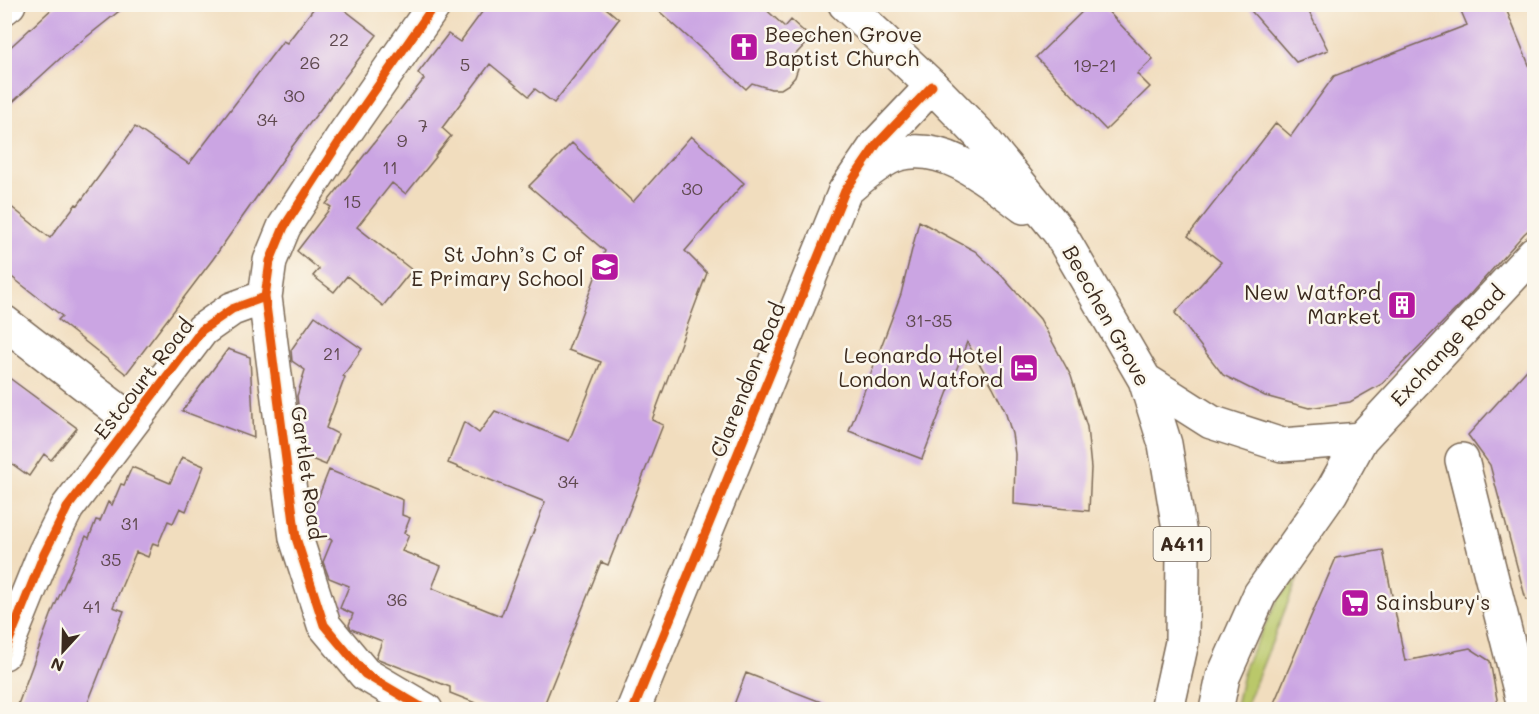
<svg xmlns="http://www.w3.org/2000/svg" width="1539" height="714" viewBox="0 0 1539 714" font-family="Mali,sans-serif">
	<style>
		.green { fill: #bac86a; stroke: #7a7944; stroke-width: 1.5 }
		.building { fill: #cba5e3 }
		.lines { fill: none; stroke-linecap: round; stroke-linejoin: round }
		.minor-casing { stroke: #7b6956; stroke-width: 36 }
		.major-casing { stroke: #7b6956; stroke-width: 36 }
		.minor { stroke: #fff; stroke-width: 33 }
		.major { stroke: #fff; stroke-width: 33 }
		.cycleway-casing { stroke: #fbf7ec; stroke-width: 13 }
		.cycleway { stroke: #e8590c; stroke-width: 9 }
		.labels { text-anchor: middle; stroke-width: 5; stroke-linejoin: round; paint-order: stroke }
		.number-label { font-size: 18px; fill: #5f494f }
		.shield { fill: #fbf7ec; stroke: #75685c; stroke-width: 1.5 }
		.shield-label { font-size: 20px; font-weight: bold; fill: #3b2a1e }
		.poi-label { font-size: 21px; fill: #3b2a1e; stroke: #fbf7ec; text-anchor: end }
		.street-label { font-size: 21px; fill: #3b2a1e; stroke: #fbf7ec }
	</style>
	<rect width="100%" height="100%" fill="#fbf7ec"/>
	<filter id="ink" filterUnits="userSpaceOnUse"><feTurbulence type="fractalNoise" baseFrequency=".0167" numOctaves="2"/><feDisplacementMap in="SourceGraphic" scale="12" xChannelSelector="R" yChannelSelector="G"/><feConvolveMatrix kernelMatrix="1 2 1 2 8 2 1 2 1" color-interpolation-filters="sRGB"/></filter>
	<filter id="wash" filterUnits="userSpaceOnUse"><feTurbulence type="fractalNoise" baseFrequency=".008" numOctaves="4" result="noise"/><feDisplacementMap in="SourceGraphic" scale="24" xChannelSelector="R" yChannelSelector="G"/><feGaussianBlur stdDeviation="1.35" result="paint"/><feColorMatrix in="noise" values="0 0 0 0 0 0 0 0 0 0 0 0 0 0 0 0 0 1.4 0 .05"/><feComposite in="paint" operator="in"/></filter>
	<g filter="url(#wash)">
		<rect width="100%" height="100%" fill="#f1ddbe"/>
		<path class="green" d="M1299 575 1245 709 1235 710 1245 665 1279 598Z"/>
		<g id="blocks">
			<path class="building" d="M57 4H128L64 55 4 110V53Z
				M317 4H337L377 35 291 148 213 259 126 374 58 320 62 316 4 271V201L50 238 76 204 78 205 135 127 189 164 283 41 287 43Z
				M488 4H601L619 19 554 103 535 89 529 96 490 64 442 128 451 136 435 156 436 157 406 194 392 183 357 227 412 270 383 306 347 276 334 292 313 276 319 269 297 251 331 207 326 204 424 79 418 73 448 34 460 42Z
				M651 4H760L785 27 791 20 811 38 796 54 798 68 795 77 789 84 781 89H771L752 83 746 89Z
				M1090 4H1101L1153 59 1137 74 1150 87 1106 130 1036 57Z
				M1245 4H1305L1328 50 1296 62Z
				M1458 4H1504L1534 77V225L1524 234 1465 300 1382 384 1350 402 1309 408 1265 396 1223 375 1175 313 1221 262 1188 236 1276 123 1291 136 1334 76 1467 25Z
				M691 136 744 183 685 251 707 273 652 420 663 425 608 565 601 562 542 710H493L450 693V687L376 658 382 641 351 629 349 625 353 614 340 608 349 586 329 578 323 562 332 540 314 533 312 513 329 470 403 500 402 515 410 518 404 533 409 535 402 551 441 566 432 588 501 616 545 502 448 463 464 422 479 433 495 411 569 441 601 362 568 350 605 251 529 186 572 143 633 202Z
				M919 221 975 251 1002 276 1040 319 1071 376 1087 427 1091 468 1089 511 1014 504 1015 454 1012 434 1005 411 993 387 967 342 922 459 849 431 901 294Z
				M315 316 362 349 343 376 345 377 326 428 338 434 326 465 304 456 297 396 305 370 292 361 291 350Z
				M228 349 250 357 254 438 182 411Z
				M1534 362V599L1526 600 1490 465 1468 435Z
				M4 374 77 428 51 460 44 454 29 476 4 458Z
				M182 457 204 466 186 511 180 508 173 523 168 521 158 545 153 543 148 557 136 552 113 607 124 611 85 710H16L53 610 86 536 89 538 96 520 100 521 108 502 112 505 121 484 124 485 132 467 170 483Z
				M1383 550 1405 661 1470 648 1490 661 1499 710H1271L1336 558Z
				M746 673 834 707V710H732Z"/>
		</g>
	</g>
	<g filter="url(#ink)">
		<use href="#blocks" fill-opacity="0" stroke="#7b6956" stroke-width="1.5"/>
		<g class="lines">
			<g class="minor-casing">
				<path id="minor" d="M4 8 9 4
					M4 322 132 421
					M1462 460 1525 710
					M4 653 44 554 67 508 202 330 232 309 265 297
					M426 710 365 674 324 625 296 538 265 297 270 261 284 227 343 136 435 4
					M633 710 845 191 877 144 932 86"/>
			</g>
			<g class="major-casing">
				<path id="major" d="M845 4 932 86 979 134 1059 232 1145 380 1165 444 1183 553 1182 642 1167 710
					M845 191C859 179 881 159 899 154 946 142 989 181 1024 207
					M1145 380 1211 422 1282 445 1361 439
					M1216 710 1223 677 1260 594 1331 493 1361 439 1534 253"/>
			</g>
			<use href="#minor" class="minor"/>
			<use href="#major" class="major"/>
			<g class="cycleway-casing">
				<path id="cycleway" d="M4 653 44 554 67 508 202 330 232 309 265 297
					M426 710 365 674 324 625 296 538 265 297 270 261 284 227 343 136 435 4
					M633 710 845 191 877 144 932 86"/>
			</g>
			<use href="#cycleway" class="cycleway"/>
		</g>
	</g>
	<defs>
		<g id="church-square" transform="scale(1.5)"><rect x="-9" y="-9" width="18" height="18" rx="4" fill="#b5179e" stroke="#fbf7ec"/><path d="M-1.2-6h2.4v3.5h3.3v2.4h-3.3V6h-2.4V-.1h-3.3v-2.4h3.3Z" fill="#fff"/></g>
		<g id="school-square" transform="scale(1.5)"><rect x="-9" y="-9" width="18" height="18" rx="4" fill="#b5179e" stroke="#fbf7ec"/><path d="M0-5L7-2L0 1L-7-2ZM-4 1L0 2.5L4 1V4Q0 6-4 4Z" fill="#fff"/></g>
		<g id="building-square" transform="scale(1.5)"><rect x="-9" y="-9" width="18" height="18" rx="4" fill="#b5179e" stroke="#fbf7ec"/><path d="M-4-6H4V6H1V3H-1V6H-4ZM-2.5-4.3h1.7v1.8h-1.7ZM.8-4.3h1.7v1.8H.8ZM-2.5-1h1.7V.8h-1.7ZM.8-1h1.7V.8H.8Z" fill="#fff"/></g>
		<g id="hotel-square" transform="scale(1.5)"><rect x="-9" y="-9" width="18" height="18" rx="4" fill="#b5179e" stroke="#fbf7ec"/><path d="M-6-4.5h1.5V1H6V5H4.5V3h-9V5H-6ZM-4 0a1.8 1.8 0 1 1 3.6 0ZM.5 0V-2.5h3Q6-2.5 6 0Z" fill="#fff"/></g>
		<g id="supermarket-square" transform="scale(1.5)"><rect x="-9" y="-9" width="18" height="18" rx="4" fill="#b5179e" stroke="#fbf7ec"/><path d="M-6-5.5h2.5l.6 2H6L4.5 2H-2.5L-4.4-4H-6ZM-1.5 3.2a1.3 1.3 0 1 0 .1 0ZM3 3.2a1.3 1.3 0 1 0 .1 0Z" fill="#fff"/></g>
	</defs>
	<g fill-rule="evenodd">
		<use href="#church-square" x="744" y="47"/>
		<use href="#school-square" x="605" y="267"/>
		<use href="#building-square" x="1402" y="305"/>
		<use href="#hotel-square" x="1024" y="368"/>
		<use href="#supermarket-square" x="1355" y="603"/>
	</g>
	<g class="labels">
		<g class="number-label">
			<text x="339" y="46">22</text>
			<text x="310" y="69">26</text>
			<text x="465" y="71">5</text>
			<text x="1095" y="72">19-21</text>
			<text x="294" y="102">30</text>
			<text x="267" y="126">34</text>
			<text x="423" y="132">7</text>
			<text x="402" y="147">9</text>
			<text x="390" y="174">11</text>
			<text x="692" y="195">30</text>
			<text x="352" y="208">15</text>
			<text x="929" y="327">31-35</text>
			<text x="332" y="360">21</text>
			<text x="568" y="488">34</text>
			<text x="130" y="530">31</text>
			<text x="111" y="566">35</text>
			<text x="397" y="606">36</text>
			<text x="92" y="613">41</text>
		</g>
		<rect class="shield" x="1153.5" y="527" width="57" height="34" rx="4.5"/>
		<g class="shield-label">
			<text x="1182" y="551">A411</text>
		</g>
		<g class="poi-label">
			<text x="765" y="42" text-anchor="start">Beechen Grove<tspan x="765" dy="24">Baptist Church</tspan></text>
			<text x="584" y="262">St John’s C of<tspan x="584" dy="24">E Primary School</tspan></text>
			<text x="1381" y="300">New Watford<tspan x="1381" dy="24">Market</tspan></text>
			<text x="1003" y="363">Leonardo Hotel<tspan x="1003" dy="24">London Watford</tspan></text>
			<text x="1376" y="610" text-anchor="start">Sainsbury's</text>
		</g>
		<g class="street-label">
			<text transform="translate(1106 316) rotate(61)" y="7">Beechen Grove</text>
			<text transform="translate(1448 346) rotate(-47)" y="7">Exchange Road</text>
			<text transform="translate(144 379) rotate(-52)" y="7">Estcourt Road</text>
			<text transform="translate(748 380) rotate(-68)" y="7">Clarendon Road</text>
			<text transform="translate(307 473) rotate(82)" y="7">Gartlet Road</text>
		</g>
	</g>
	<rect width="1539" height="714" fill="none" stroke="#fbf7ec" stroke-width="24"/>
	<g transform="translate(63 651) rotate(202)" stroke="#fbf7ec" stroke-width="4.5" paint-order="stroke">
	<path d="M0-4.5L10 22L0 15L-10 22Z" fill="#3b2a1e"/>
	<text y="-9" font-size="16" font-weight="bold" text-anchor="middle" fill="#3b2a1e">N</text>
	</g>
</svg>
